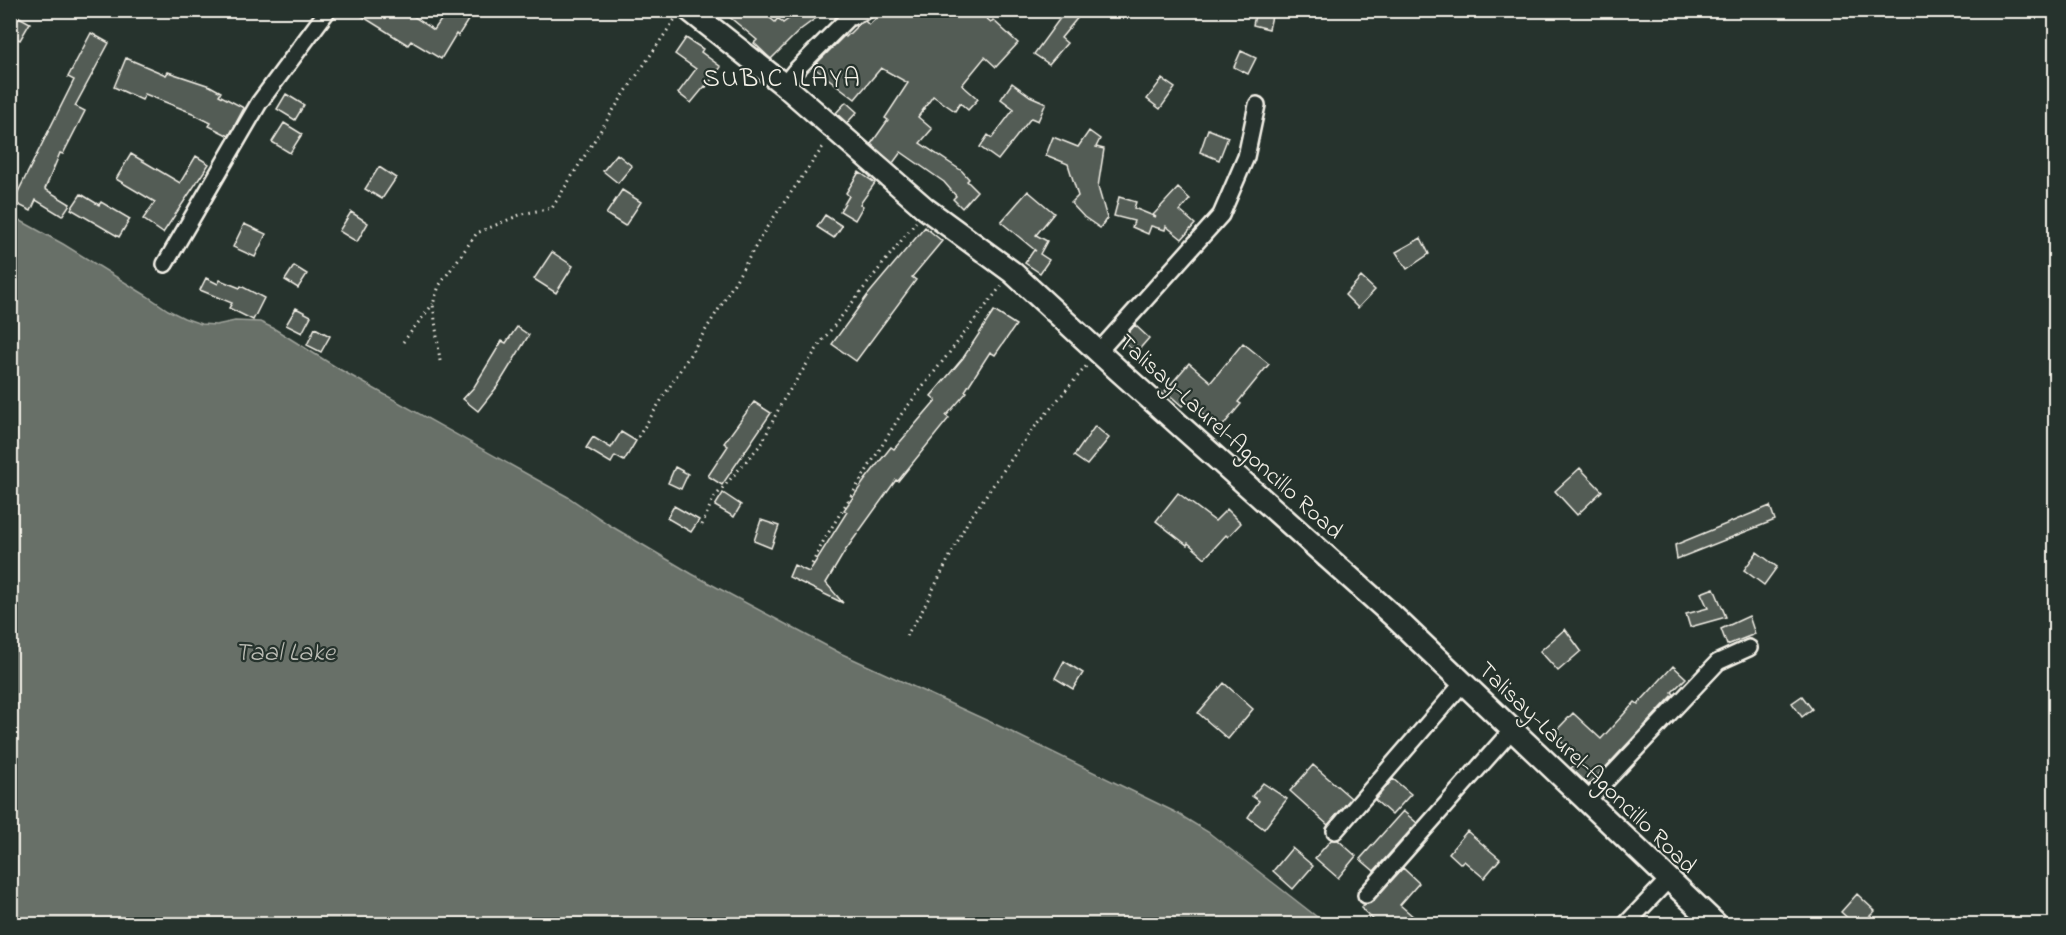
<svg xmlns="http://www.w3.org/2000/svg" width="2066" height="935" viewBox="0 0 2066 935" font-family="'Indie Flower',sans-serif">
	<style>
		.water { fill: #676f68; stroke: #9fa39b; stroke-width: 1.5 }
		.building { fill: #525c55; stroke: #f4f1e8; stroke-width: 1.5 }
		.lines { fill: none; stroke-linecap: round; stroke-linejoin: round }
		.street-casing { stroke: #f4f1e8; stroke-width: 20 }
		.secondary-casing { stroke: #f4f1e8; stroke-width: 26 }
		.path { stroke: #f4f1e8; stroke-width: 3; stroke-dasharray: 1.5 4.5; stroke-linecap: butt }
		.street { stroke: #26332d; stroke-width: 15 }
		.secondary { stroke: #26332d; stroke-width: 21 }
		.labels { text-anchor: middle; stroke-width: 4.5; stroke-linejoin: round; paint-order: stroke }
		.street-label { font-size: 24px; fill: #f4f1e8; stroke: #26332d }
		.water-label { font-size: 26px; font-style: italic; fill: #bcbdb5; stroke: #26332d }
		.quarter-label { font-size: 27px; letter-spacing: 1.5px; fill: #f4f1e8; stroke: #26332d }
	</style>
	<rect width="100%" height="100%" fill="#26332d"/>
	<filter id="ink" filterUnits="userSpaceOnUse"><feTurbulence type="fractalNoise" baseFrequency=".0167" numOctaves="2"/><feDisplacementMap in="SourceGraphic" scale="12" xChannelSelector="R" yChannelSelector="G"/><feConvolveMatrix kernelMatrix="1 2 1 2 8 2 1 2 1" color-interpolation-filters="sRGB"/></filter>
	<g filter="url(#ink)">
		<path class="water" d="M10 215 63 244 147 296 168 310 184 318 201 324 216 325 235 321 260 322 273 328 339 369 568 497 611 526 692 574 776 619 840 653 999 726 1175 812 1208 832 1326 924H11Z"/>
		<path class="building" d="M352 10H404L434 30 448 10H461L470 17 458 36 456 34 441 59 411 41 408 45Z
			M721 10H760L775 22 778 18 783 23 801 10H827L800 30 771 59 754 43 757 40Z
			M885 10H976L991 22 993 20 1018 43 996 67 985 57 962 85 978 99 968 110 960 103 955 111 933 96 918 117 932 129 920 143 962 171 969 179 967 181 977 191 962 208 953 199 956 196 944 182 901 152 893 163 871 144 888 120 885 118 908 83 881 68 855 99 813 67 845 35 846 37 859 24 865 21 869 25Z
			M1066 10H1084L1061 38 1067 43 1049 64 1034 54Z
			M1256 10 1273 12 1269 29 1253 25Z
			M10 12 30 23 20 40 10 35Z
			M91 33 109 43 75 106 85 111 63 154 60 153 45 189 70 204 62 216 36 200 31 211 13 202 74 80 68 77Z
			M686 38 703 49 701 52 721 67 706 87 705 86 691 103 678 93 696 69 675 54Z
			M1241 51 1256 58 1248 74 1234 67Z
			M126 58 166 75 168 72 210 86 221 92 219 95 244 108 229 136 209 126 211 123 195 115V114L145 94 142 100 114 87Z
			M1162 79 1175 88 1160 109 1147 99Z
			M1012 83 1030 96 1046 103 1038 121 1031 118 998 160 980 147 988 135 992 138 1014 109 1001 99Z
			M286 94 304 105 295 120 277 109Z
			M846 102 857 112 847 123 836 113Z
			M284 123 302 134 290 153 272 142Z
			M1208 129 1228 137 1219 160 1200 152Z
			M1089 131 1100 139 1096 147 1104 149 1098 187 1107 218 1100 228 1084 217 1071 203 1078 196 1068 164 1046 155 1053 137 1078 147Z
			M131 154 180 183 196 156 209 164 163 233 143 219 155 202 116 179Z
			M617 154 632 166 618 183 603 171Z
			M379 167 396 178 382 199 365 189Z
			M859 172 875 183 860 204 863 206 855 220 840 211 849 196 846 193Z
			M1178 188 1190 199 1180 211 1195 224 1182 239 1166 226 1165 230 1151 226 1148 234 1132 227 1134 221 1114 216 1119 197 1136 202 1134 208 1156 217 1153 215Z
			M622 190 641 202 625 226 606 214Z
			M1028 191 1054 213 1036 235 1047 241 1040 254 1049 260 1040 273 1025 263 1034 250 1036 251 1001 222Z
			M81 194 99 205 101 202 130 219 119 237 71 209Z
			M351 212 368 223 357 242 339 231Z
			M825 215 842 226 834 238 817 227Z
			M244 224 266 234 255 257 233 247Z
			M925 227 942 241 912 277 916 280 856 361 832 344 867 296Z
			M1421 238 1429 254 1407 269 1396 252Z
			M552 252 573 266 556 293 534 279Z
			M294 266 307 274 298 288 285 280Z
			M1361 277 1375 290 1358 308 1345 295Z
			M206 278 218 284 220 280 240 288 241 286 264 298 253 320 229 308 232 303 200 290Z
			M296 308 311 316 302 333 286 325Z
			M994 311 1016 325 995 355 990 352 965 391 967 392 946 416 949 418 898 481 896 480 845 551 826 583 843 603 789 577 794 565 809 572 847 512 844 510 865 480 891 447 894 449 936 400 931 396 963 358Z
			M1135 325 1149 338 1136 353 1122 340Z
			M517 327 529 335 497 387 478 411 463 399 474 387 502 341 506 343Z
			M315 328 330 336 321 352 307 345Z
			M1243 343 1269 364 1238 402 1241 404 1220 429 1187 401 1182 406 1165 391 1189 363 1211 382Z
			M754 402 771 413 722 485 708 476 728 446 724 443Z
			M1095 426 1109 438 1087 465 1074 456Z
			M621 432 636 441 624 461 615 456 611 463 586 448 593 437 611 448Z
			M675 467 688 474 681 489 668 483Z
			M1580 468 1602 491 1577 515 1555 491Z
			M723 493 741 505 734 517 715 506Z
			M1178 493 1215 521 1227 509 1241 523 1228 537 1226 535 1205 558 1188 543 1187 545 1156 521Z
			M674 506 699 520 691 532 667 518Z
			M1770 506 1775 520 1677 559 1675 545Z
			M761 520 779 526 771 548 754 541Z
			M1757 552 1777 567 1764 585 1744 570Z
			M1714 588 1726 617 1690 627 1686 614 1708 608 1701 593Z
			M1749 616 1755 634 1727 645 1721 629Z
			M1565 629 1581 651 1558 671 1540 651Z
			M1064 661 1083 673 1073 689 1055 678Z
			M1673 666 1686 678 1672 692 1674 694 1589 785 1571 768 1580 760 1553 734 1573 713 1601 739 1635 702 1638 704Z
			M1224 683 1253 709 1228 739 1198 713Z
			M1802 696 1812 709 1802 717 1792 703Z
			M1313 765 1351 798 1328 825 1290 791Z
			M1393 779 1411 794 1392 815 1375 800Z
			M1263 783 1287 799 1264 829 1248 817 1259 801 1252 796Z
			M1403 811 1417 823 1374 871 1360 859Z
			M1467 831 1500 859 1484 878 1464 861 1461 864 1449 853Z
			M1331 840H1338L1356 856 1338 878 1315 858Z
			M1292 848 1313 866 1293 889 1273 871Z
			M1403 868 1419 883 1400 905 1422 924H1378L1361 908 1364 905 1373 901Z
			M1857 894 1875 911 1862 924H1854L1841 912Z"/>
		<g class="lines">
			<g class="street-casing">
				<path id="street" d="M784 85 795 71 847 19 867 10
					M165 264 259 103 328 10
					M1099 351 1221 215 1246 157 1257 105
					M1587 801 1718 662 1749 648
					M1335 831 1463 683
					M1366 895 1512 730
					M1626 924 1668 880"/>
			</g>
			<g class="secondary-casing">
				<path id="secondary" d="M689 10 784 85 926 209 1012 272 1119 371 1392 615 1716 924"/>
			</g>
			<path class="path" d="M403 342 433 304
				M440 361 433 304 439 286 477 233 522 214 552 208 614 109 675 19
				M638 437 722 304 767 227 825 144
				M702 525 713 499 762 443 782 402 822 341 916 222
				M812 564 824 540 900 416 1002 285
				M906 636 921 613 968 521 1029 434 1088 364"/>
			<use href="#street" class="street"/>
			<use href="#secondary" class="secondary"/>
		</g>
	</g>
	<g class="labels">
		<g class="street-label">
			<text transform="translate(1231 436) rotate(42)" y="8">Talisay-Laurel-Agoncillo Road</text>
			<text transform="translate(1588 767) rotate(44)" y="8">Talisay-Laurel-Agoncillo Road</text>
		</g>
		<g class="water-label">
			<text x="285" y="660">Taal Lake</text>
		</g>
		<g class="quarter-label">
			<text x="782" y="86">SUBIC ILAYA</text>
		</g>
	</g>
	<rect width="2066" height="935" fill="none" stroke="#26332d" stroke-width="36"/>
	<rect x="18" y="18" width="2030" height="899" fill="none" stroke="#f4f1e8" stroke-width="2" filter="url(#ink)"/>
</svg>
